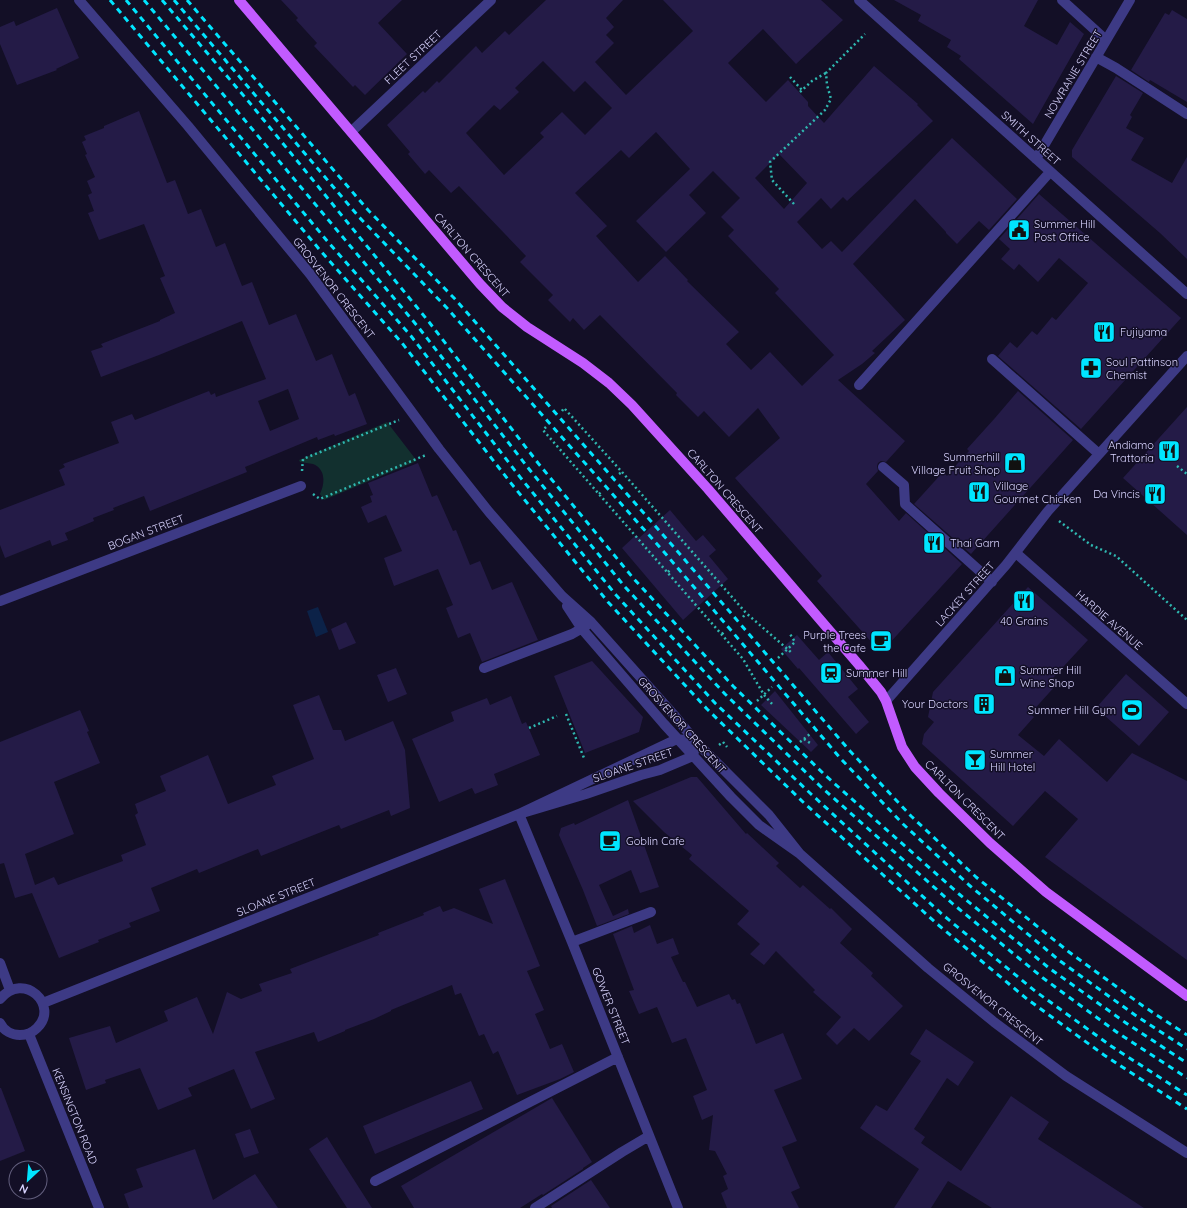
<svg xmlns="http://www.w3.org/2000/svg" width="1187" height="1208" viewBox="0 0 1187 1208" font-family="Quicksand,sans-serif">
	<style>
		.green { fill: #12302f }
		.water { fill: #0c2248 }
		.building { fill: #241b47; fill-rule: evenodd }
		.lines { fill: none; stroke-linecap: round; stroke-linejoin: round }
		.path { stroke: #2fb8b0; stroke-width: 2.5; stroke-dasharray: 2 3; stroke-linecap: butt }
		.minor { stroke: #3d3a85; stroke-width: 10 }
		.major { stroke: #c25bff; stroke-width: 10 }
		.rail { stroke: #00e5ff; stroke-width: 3; stroke-dasharray: 6 5; stroke-linecap: butt }
		.labels { text-anchor: middle; stroke-width: 3; stroke-linejoin: round; paint-order: stroke }
		.street-label { font-size: 11px; fill: #d9d4ff; stroke: #130f26 }
		.poi-label { font-size: 11px; fill: #d9d4ff; stroke: #130f26; text-anchor: start }
	</style>
	<rect width="100%" height="100%" fill="#130f26"/>
	<path class="green" d="M387 422 417 461 324 500 320 494C325 484 326 469 313 464 309 463 304 463 300 462L299 460Z"/>
	<path class="water" d="M318 607 328 632 316 637 307 611Z"/>
	<path class="building" d="M281 0H402L378 23 407 54 365 95 355 85 353 87 314 46 317 43 296 20 298 18Z
		M546 0H623L606 18 614 27 606 35 614 43 595 62 626 95 693 31 663 0H821L843 20 796 64 763 29 728 63 766 102 788 80 808 102V106L824 123 874 66 918 104 917 105 933 121 847 201 843 197 831 209 821 198 797 222 822 249 831 241 842 252 952 138 1017 199 989 230 979 221 957 244 946 233V232L915 199 853 264 905 320 872 351 875 353 862 364 838 380 905 441 886 462 881 461 878 463 877 466 878 471 866 484 899 521 906 513 962 564 887 646H875L817 581 822 576 735 478 780 438 758 408 729 437 704 411 698 417 676 395 677 393 600 315 584 330 573 318 570 322 548 300 553 295 520 262 526 256 459 186 451 193 429 170 425 174 408 154 410 152 387 125 423 91 425 93 437 81 439 83 476 46 482 53 505 31 509 35ZM543 61 574 92 585 81 612 108 585 135 562 112 540 133 544 137 504 175 466 133 494 105 500 110 519 92 515 88ZM656 132 690 169 636 221 666 252 706 213 689 195 713 171 740 198 721 217 734 230 728 236 779 289 775 293 834 355 802 386 770 352 751 370 726 344 739 332 687 281 688 280 665 256 638 282 596 236 607 226 575 193 621 150 629 158ZM779 154 807 183 784 209 755 178Z
		M894 0H1038L1024 26 1057 45 1070 22 1084 34 1033 124 959 59 961 56 947 47 951 40 918 21 921 15Z
		M57 8 79 58 56 69 57 70 17 85 0 44V27L14 21 16 26Z
		M1172 10 1187 19V102L1150 80 1149 82 1131 70 1165 13 1169 15Z
		M1116 76 1143 93 1130 115 1132 117 1126 128 1144 138 1131 160 1172 183 1187 157V259L1160 233 1072 157V150Z
		M139 111 167 183 175 180 188 214 201 209 216 247 225 243 242 286 252 282 269 325 296 314 316 361 332 354 349 396 355 393 367 424 335 436 334 434 318 440 317 437 245 467 247 472 150 511 144 496 113 508 114 510 93 518 94 521 65 533 68 540 52 546 50 540 5 558 0 545V510L65 485 59 470 65 467 63 464 119 443 111 422 132 414 135 420 209 391 211 395 215 393 216 397 266 379 242 321 159 355 101 377 91 351 103 347 101 344 160 321V320L175 313 160 278 165 276 144 224 99 240 88 213 94 211 88 195 92 193 87 181 95 177 85 155 87 154 82 142 86 140 84 136 104 128V126ZM288 389 299 419 270 431 258 401Z
		M1039 194 1181 318 1081 429 998 356 1010 342 1017 348 1032 331 1037 335 1052 317 1056 320 1088 283 1059 258 1038 282 1019 264 1014 270 1001 259 1010 249 999 239Z
		M1018 391 1073 440 971 554 914 504 943 472 947 476 958 463 969 451 967 449 995 418Z
		M1187 407V535L1123 478Z
		M418 463 432 497 437 495 453 531 456 530 470 565 480 561 492 590 512 582 538 640 482 662 470 633 458 638 446 608 453 605 438 569 394 586 384 558 402 551 386 515 368 523 361 507 372 502 370 496 373 495 368 483Z
		M670 510 696 541 703 535 716 550 709 556 728 579 683 620 622 548 636 535 639 538Z
		M1028 587 1088 640 1052 679 1057 684 1030 714 1034 717 1018 735 1044 756 1059 739 1107 782 1132 753 1187 781V960L1045 857 1078 819 1045 791 1013 826 922 744 924 734 934 722 928 717 933 692Z
		M346 622 356 643 339 650 331 629Z
		M797 635 819 660 828 652 858 689 848 697 869 722 856 734 799 668 798 669 781 649Z
		M592 661 643 717 639 732 585 753 554 676Z
		M396 668 407 694 388 702 377 675Z
		M1126 674 1169 712 1139 746 1096 708Z
		M775 691 818 745 811 752 761 705Z
		M319 695 333 730H341L345 741 393 721 405 750 410 808 391 816 389 810 341 829 339 825 261 856 258 849 199 873 197 869 173 879 151 888 160 911 129 923 131 927 98 940 99 942 59 958 32 893 15 898 4 863 0 864V742L80 710 89 731 87 732 100 763 54 782 74 834 25 854 35 885 54 877 58 885 123 861 121 855 146 845 135 815 138 813 135 804 166 791 160 776 208 755 228 804 276 785 272 776 314 759 293 705Z
		M511 696 522 724 526 722 540 755 494 774 498 785 475 794 472 788 439 802 412 739 454 721 451 712 487 698 490 705Z
		M691 777H697L746 834 747 833 779 863 776 866 800 888 803 885 830 909 831 908 852 929 840 943 873 973 871 976 903 1006 869 1041 854 1028 837 1045 826 1034 841 1017 813 992 815 990 776 951 764 965 750 954 760 944 737 924 749 911 689 859 692 855 664 832 633 801Z
		M628 800 659 887 640 893 631 870 599 885 613 916 628 909 629 914 597 926 583 890 559 835 561 828 574 823 575 825Z
		M505 879 540 966 527 971 544 1010 535 1014 550 1049 562 1044 574 1072 560 1079 517 1095 498 1051 493 1054 484 1034 479 1036 461 993 455 995 452 985 391 1010V1011L374 1019 345 1030V1031L318 1042 314 1032 255 1052 275 1099 251 1109 234 1069 188 1088 192 1096 158 1110 140 1068 105 1080 106 1083 86 1090 69 1038 110 1026 116 1043 168 1021 164 1011 197 997 213 1034 227 992 241 999 262 991 259 984 292 973 290 969 379 935 378 933 424 915 423 913 440 906 443 912 454 908 493 924 479 889Z
		M650 925 657 944 673 938 679 954 671 957 683 982H685L697 1007 729 994 732 1000 735 999 737 1004 740 1003 756 1044 783 1033 802 1079 774 1090 797 1141 782 1147 800 1188 791 1192 799 1208H727L721 1193 728 1189 723 1176 727 1174 715 1151 709 1150 713 1115 702 1120 693 1096 707 1090 686 1038 672 1043 657 1007 639 1014 629 991 634 990 613 934 632 926 634 933Z
		M926 1029 974 1062 958 1086 947 1078 914 1129 925 1137 921 1143 961 1171 1011 1096 1049 1122 1038 1139 1144 1208H992L948 1181 931 1208H894L919 1169 860 1128 876 1105 887 1111 921 1061 910 1054Z
		M471 1081 483 1109 375 1154 363 1126Z
		M0 1088H1L25 1151 0 1161Z
		M552 1098 592 1162 583 1168V1169L543 1195 542 1194 520 1208H414L401 1186Z
		M250 1129 259 1153 244 1158 235 1134Z
		M327 1137 340 1158 372 1208H347L309 1149Z
		M195 1149 213 1200 255 1174 278 1208H129L124 1194 143 1187 136 1169Z
		M591 1180 610 1208H552L551 1206Z"/>
	<g class="lines">
		<path class="path" d="M790 77 802 90
			M800 92 812 81 826 73
			M794 204 772 180 770 162 825 110 831 99 827 85 826 73 865 34
			M562 411 564 408 622 472 746 613 792 653
			M546 427 543 430 743 659 764 695 773 705
			M1177 466 1187 474
			M302 471 303 459 399 420
			M619 474 622 472
			M313 494 320 499 426 455
			M599 494 603 491
			M1059 521 1091 545 1116 556 1187 620
			M668 572 671 569
			M743 617 746 613
			M722 634 724 632
			M778 658 795 642 790 634
			M757 701 772 687
			M566 714 584 758
			M529 728 557 716
			M804 739 810 743
			M800 742 810 734
			M719 745 723 742 727 747"/>
		<path class="minor" d="M79 0 188 126 310 274 439 449 489 512 562 596 591 622 674 715 696 742 769 815 800 854
			M859 0 1187 294
			M1062 0 1106 40
			M1096 57 1116 68 1187 114
			M352 131 491 0
			M1036 159 1130 0
			M992 359 1099 454
			M859 385 1050 172
			M883 467 904 485 905 504 992 582
			M1016 553 1187 704
			M0 601 301 486
			M567 606 582 629 664 724 731 797 759 825 800 854 928 968 994 1022 1066 1076 1187 1153
			M484 668 572 634 586 626
			M886 701 1006 565 1048 511 1187 356
			M519 814 572 942 678 1208
			M572 942 651 912
			M0 963 10 990
			M0 999C24 970 60 1006 37 1028 33 1032 27 1035 20 1035 12 1035 4 1031 0 1023
			M43 1003 519 814 677 739 696 742 693 756 660 770 641 775 586 794 519 814
			M29 1034 99 1208
			M375 1181 618 1057
			M535 1208 622 1152 649 1136"/>
		<path class="major" d="M239 0 480 284 502 307 527 327 583 363 609 383 632 405 708 489 859 665 881 692 886 701 902 747 915 767 939 793 990 843 1046 892 1187 996"/>
		<path class="rail" d="M110 0 319 249 402 343 510 482 608 602 707 709 803 802 936 923 1027 999 1104 1055 1187 1109
			M126 0 328 242 411 336 520 477 616 595 715 703 811 794 943 915 1035 991 1111 1046 1187 1095
			M144 0 419 328 529 469 625 587 725 694 820 786 953 904 1043 978 1118 1033 1187 1078
			M162 0 249 102 429 322 538 463 634 579 733 686 826 776 959 894 1049 968 1126 1023 1187 1063
			M174 0 359 217 447 308 664 552 841 759 903 824 969 885 1060 961 1135 1015 1187 1049
			M187 0 368 210 455 299 672 545 850 751 911 816 976 877 1069 952 1143 1006 1187 1035"/>
	</g>
	<defs>
		<g id="civic-square" transform="scale(1.15)"><rect x="-9" y="-9" width="18" height="18" rx="4" fill="#00e5ff" stroke="#130f26"/><path d="M-.6-6.5H3V-4.5H.6V-3L4-1V1h2V6H-6V1h2V-1L-.6-3ZM-1.2 2.5V6h2.4V2.5Z" fill="#111"/></g>
		<g id="restaurant-square" transform="scale(1.15)"><rect x="-9" y="-9" width="18" height="18" rx="4" fill="#00e5ff" stroke="#130f26"/><path d="M-5-6h1v4h1v-4h1v4h1v-4h1v5L-1.5 .5V6h-2V.5L-5-1ZM5-6V6H3V1.5H1.5Q1.5-4 5-6Z" fill="#111"/></g>
		<g id="pharmacy-square" transform="scale(1.15)"><rect x="-9" y="-9" width="18" height="18" rx="4" fill="#00e5ff" stroke="#130f26"/><path d="M-2-6h4v4h4v4h-4v4h-4v-4h-4v-4h4Z" fill="#111"/></g>
		<g id="shop-square" transform="scale(1.15)"><rect x="-9" y="-9" width="18" height="18" rx="4" fill="#00e5ff" stroke="#130f26"/><path d="M-5-2.5h2.3a2.7 3.5 0 0 1 5.4 0H5L5.5 6h-11ZM-1.5-2.5h3a1.5 2.3 0 0 0-3 0Z" fill="#111"/></g>
		<g id="cafe-square" transform="scale(1.15)"><rect x="-9" y="-9" width="18" height="18" rx="4" fill="#00e5ff" stroke="#130f26"/><path d="M-5.5-4.5H6V0H3Q3 3.5 0 3.5H-2.5Q-5.5 3.5-5.5 0ZM3-3.2v2h1.7v-2ZM-6 4.5H4V6H-6Z" fill="#111"/></g>
		<g id="station-square" transform="scale(1.15)"><rect x="-9" y="-9" width="18" height="18" rx="4" fill="#00e5ff" stroke="#130f26"/><path d="M-3-6H3Q5-6 5-4V2Q5 4 3 4L4.5 6H3L1.5 4h-3L-3 6H-4.5L-3 4Q-5 4-5 2V-4Q-5-6-3-6ZM-3.5-4v3h7v-3ZM-3.5 1v1.5H-2V1ZM2 1v1.5H3.5V1Z" fill="#111"/></g>
		<g id="building-square" transform="scale(1.15)"><rect x="-9" y="-9" width="18" height="18" rx="4" fill="#00e5ff" stroke="#130f26"/><path d="M-4-6H4V6H1V3H-1V6H-4ZM-2.5-4.3h1.7v1.8h-1.7ZM.8-4.3h1.7v1.8H.8ZM-2.5-1h1.7V.8h-1.7ZM.8-1h1.7V.8H.8Z" fill="#111"/></g>
		<g id="stadium-square" transform="scale(1.15)"><rect x="-9" y="-9" width="18" height="18" rx="4" fill="#00e5ff" stroke="#130f26"/><path d="M0-5a6.5 5 0 1 0 0 10a6.5 5 0 1 0 0-10ZM-3.5-1.8h7v3.6h-7Z" fill="#111"/></g>
		<g id="bar-square" transform="scale(1.15)"><rect x="-9" y="-9" width="18" height="18" rx="4" fill="#00e5ff" stroke="#130f26"/><path d="M-6-5H6L.8 .8V4.5H3.5V6h-7V4.5H-.8V.8Z" fill="#111"/></g>
	</defs>
	<g fill-rule="evenodd">
		<use href="#civic-square" x="1019" y="230"/>
		<use href="#restaurant-square" x="1104" y="332"/>
		<use href="#pharmacy-square" x="1091" y="368"/>
		<use href="#restaurant-square" x="1169" y="451"/>
		<use href="#shop-square" x="1015" y="463"/>
		<use href="#restaurant-square" x="979" y="492"/>
		<use href="#restaurant-square" x="1155" y="494"/>
		<use href="#restaurant-square" x="934" y="543"/>
		<use href="#restaurant-square" x="1024" y="601"/>
		<use href="#cafe-square" x="881" y="641"/>
		<use href="#station-square" x="831" y="673"/>
		<use href="#shop-square" x="1005" y="676"/>
		<use href="#building-square" x="984" y="704"/>
		<use href="#stadium-square" x="1132" y="710"/>
		<use href="#bar-square" x="975" y="760"/>
		<use href="#cafe-square" x="610" y="841"/>
	</g>
	<g class="labels">
		<g class="street-label">
			<text transform="translate(413 57) rotate(-43)" y="4">FLEET STREET</text>
			<text transform="translate(1073 74) rotate(-59)" y="4">NOWRANIE STREET</text>
			<text transform="translate(1031 138) rotate(42)" y="4">SMITH STREET</text>
			<text transform="translate(472 255) rotate(49)" y="4">CARLTON CRESCENT</text>
			<text transform="translate(334 288) rotate(52)" y="4">GROSVENOR CRESCENT</text>
			<text transform="translate(725 491) rotate(49)" y="4">CARLTON CRESCENT</text>
			<text transform="translate(146 532) rotate(-21)" y="4">BOGAN STREET</text>
			<text transform="translate(965 594) rotate(-48)" y="4">LACKEY STREET</text>
			<text transform="translate(1109 620) rotate(41)" y="4">HARDIE AVENUE</text>
			<text transform="translate(682 725) rotate(48)" y="4">GROSVENOR CRESCENT</text>
			<text transform="translate(633 765) rotate(-19)" y="4">SLOANE STREET</text>
			<text transform="translate(965 800) rotate(45)" y="4">CARLTON CRESCENT</text>
			<text transform="translate(276 897) rotate(-22)" y="4">SLOANE STREET</text>
			<text transform="translate(993 1004) rotate(39)" y="4">GROSVENOR CRESCENT</text>
			<text transform="translate(611 1006) rotate(68)" y="4">GOWER STREET</text>
			<text transform="translate(75 1116) rotate(68)" y="4">KENSINGTON ROAD</text>
		</g>
		<g class="poi-label">
			<text x="1034" y="228">Summer Hill<tspan x="1034" dy="13">Post Office</tspan></text>
			<text x="1120" y="336">Fujiyama</text>
			<text x="1106" y="366">Soul Pattinson<tspan x="1106" dy="13">Chemist</tspan></text>
			<text x="1154" y="449" text-anchor="end">Andiamo<tspan x="1154" dy="13">Trattoria</tspan></text>
			<text x="1000" y="461" text-anchor="end">Summerhill<tspan x="1000" dy="13">Village Fruit Shop</tspan></text>
			<text x="994" y="490">Village<tspan x="994" dy="13">Gourmet Chicken</tspan></text>
			<text x="1140" y="498" text-anchor="end">Da Vincis</text>
			<text x="950" y="547">Thai Garn</text>
			<text x="1024" y="625" text-anchor="middle">40 Grains</text>
			<text x="866" y="639" text-anchor="end">Purple Trees<tspan x="866" dy="13">the Cafe</tspan></text>
			<text x="1020" y="674">Summer Hill<tspan x="1020" dy="13">Wine Shop</tspan></text>
			<text x="846" y="677">Summer Hill</text>
			<text x="968" y="708" text-anchor="end">Your Doctors</text>
			<text x="1116" y="714" text-anchor="end">Summer Hill Gym</text>
			<text x="990" y="758">Summer<tspan x="990" dy="13">Hill Hotel</tspan></text>
			<text x="626" y="845">Goblin Cafe</text>
		</g>
	</g>
	<g transform="translate(28 1180) rotate(206)"><circle r="19" fill="#130f26" stroke="#625e7d"/>
	<path d="M0-3L7 15L0 10L-7 15Z" fill="#00e5ff"/>
	<text y="-6" font-size="11" font-weight="bold" text-anchor="middle" fill="#d9d4ff">N</text>
	</g>
</svg>
